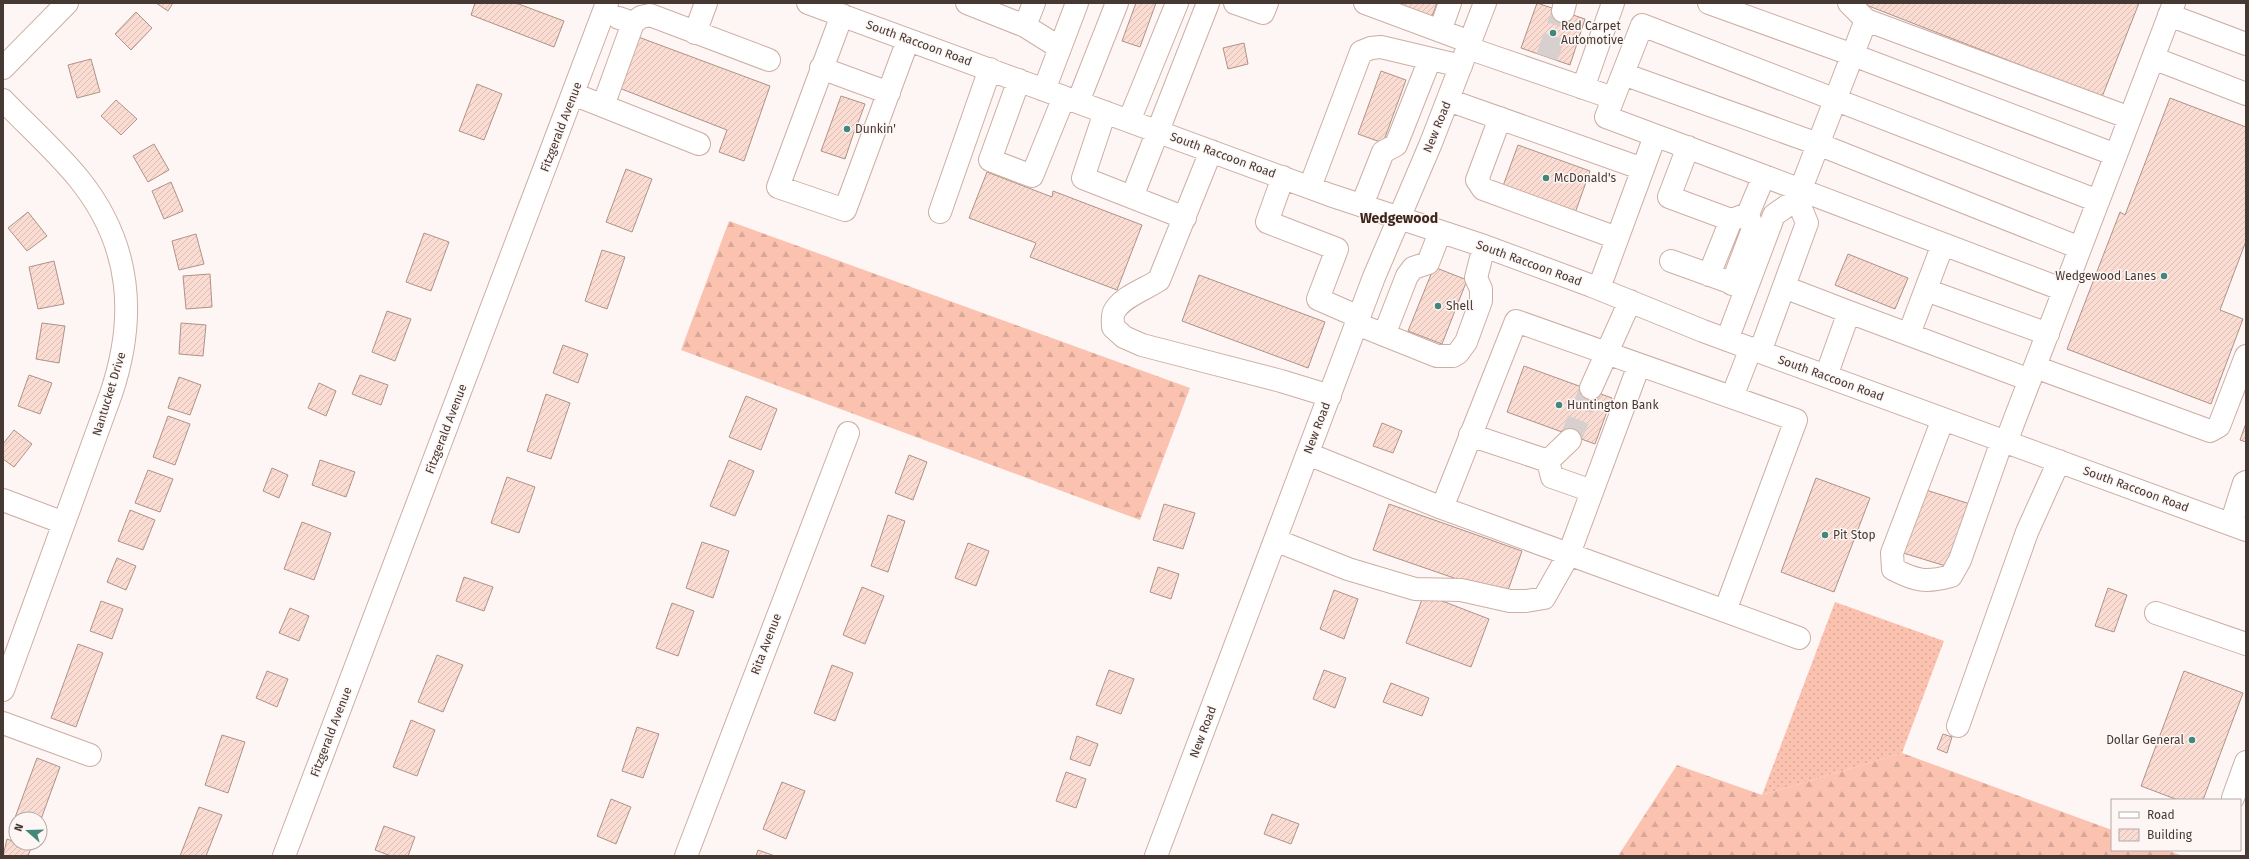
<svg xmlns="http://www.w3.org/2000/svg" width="2249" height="859" viewBox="0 0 2249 859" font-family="'Fira Sans',sans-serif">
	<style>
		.grass { fill: url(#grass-dots) }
		.forest { fill: url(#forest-firs) }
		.building { fill: url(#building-hatch); stroke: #b09288 }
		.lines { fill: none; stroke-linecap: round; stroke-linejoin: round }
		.minor-tunnel { stroke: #d8d0ce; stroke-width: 22; stroke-dasharray: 22 11; stroke-linecap: butt }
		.minor-casing { stroke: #cdaea3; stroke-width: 24 }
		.minor { stroke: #fff; stroke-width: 22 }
		.poi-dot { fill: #42877c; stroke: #fdf6f4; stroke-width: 1.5 }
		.labels { text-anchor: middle; stroke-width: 3; stroke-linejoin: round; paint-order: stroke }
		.poi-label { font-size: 12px; fill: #463934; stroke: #fdf6f4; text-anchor: start }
		.street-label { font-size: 12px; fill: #463934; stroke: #fdf6f4 }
		.quarter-label { font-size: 14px; font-weight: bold; fill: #3d251c; stroke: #fdf6f4 }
	</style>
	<defs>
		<pattern id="grass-dots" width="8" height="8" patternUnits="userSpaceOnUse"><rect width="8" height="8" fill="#fbc2af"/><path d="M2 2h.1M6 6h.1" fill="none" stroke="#d8a797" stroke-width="1.8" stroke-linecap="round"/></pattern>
		<pattern id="forest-firs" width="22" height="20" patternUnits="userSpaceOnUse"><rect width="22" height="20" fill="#fbc2af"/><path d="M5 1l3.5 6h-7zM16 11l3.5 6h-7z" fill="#d8a797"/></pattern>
		<pattern id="building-hatch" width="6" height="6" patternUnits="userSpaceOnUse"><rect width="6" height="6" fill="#fadcd2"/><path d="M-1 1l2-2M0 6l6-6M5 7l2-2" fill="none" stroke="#d8beb5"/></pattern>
	</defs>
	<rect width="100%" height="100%" fill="#fdf6f4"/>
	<path class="grass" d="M1835 602 1944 641 1902 753 1762 795Z"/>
	<path class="forest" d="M729 221 1190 388 1140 520 681 350Z
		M1902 753 2112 830V850H2167L2183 856H1618L1677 765 1762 795Z"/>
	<path class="building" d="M156 3H173L168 11Z
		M475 3H516L564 21 554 47 471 15Z
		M1136 3H1156L1140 47 1122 41Z
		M1388 3H1437L1431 19Z
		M1537 3 1585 19 1570 65 1521 48Z
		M1861 3H2139L2102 97Z
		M136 12 152 28 131 50 115 34Z
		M633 35 770 86 744 161 719 152 727 130 614 86Z
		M1244 43 1248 64 1228 69 1223 48Z
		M91 59 100 92 77 98 68 65Z
		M1381 71 1406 80 1383 143 1358 134Z
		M477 84 502 94 484 140 459 131Z
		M841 96 865 104 858 123 867 126 864 135 854 132 845 159 821 151Z
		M2170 98 2246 127V241L2220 310 2243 319 2211 404 2067 349 2120 212 2125 215Z
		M116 100 137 119 121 135 101 116Z
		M154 144 169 170 148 182 133 156Z
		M1518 145 1590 171 1575 213 1503 186Z
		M626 169 652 179 632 232 606 222Z
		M987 172 1052 197 1053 191 1142 225 1117 290 1030 257 1036 243 969 218Z
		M171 182 183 211 164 219 152 191Z
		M28 212 47 236 27 251 8 228Z
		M424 233 449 242 431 291 406 282Z
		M196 234 204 264 179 270 172 241Z
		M602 250 625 257 607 309 585 301Z
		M1848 254 1908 278 1895 309 1835 285Z
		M54 261 64 304 38 309 29 267Z
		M1434 267 1467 280 1442 344 1408 331Z
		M210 274 212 307 186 309 183 276Z
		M1199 275 1325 322 1308 368 1182 321Z
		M387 311 411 319 395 361 372 352Z
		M42 323 65 326 59 363 36 359Z
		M181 323 206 325 203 356 179 354Z
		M563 345 588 354 578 383 553 373Z
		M1524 366 1612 398 1595 444 1507 412Z
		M29 375 52 383 40 414 18 406Z
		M360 375 388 385 381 405 352 394Z
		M179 377 201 385 190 415 168 408Z
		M319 383 336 391 326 416 308 408Z
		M546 394 570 403 551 459 527 451Z
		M746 396 777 409 761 450 729 437Z
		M168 416 190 424 175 465 153 457Z
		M1382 423 1402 431 1393 453 1373 446Z
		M2246 423V442L2240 440Z
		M14 430 32 444 14 467 3 459V444Z
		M909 455 927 462 913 500 895 493Z
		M320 460 355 472 346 497 312 485Z
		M729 460 754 471 735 516 710 506Z
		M272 468 288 475 279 498 263 491Z
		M148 470 173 479 160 512 135 503Z
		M507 477 535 487 519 533 491 523Z
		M1816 478 1870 498 1834 592 1781 572Z
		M1923 489 1970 504 1949 567 1903 553Z
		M1164 504 1195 513 1183 549 1153 540Z
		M1389 504 1522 551 1506 596 1373 550Z
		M130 510 155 520 143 550 118 541Z
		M888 515 905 521 888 572 871 566Z
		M302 522 331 533 314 580 284 569Z
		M702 542 729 551 713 598 686 588Z
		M968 543 989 551 976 586 955 578Z
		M117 558 136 566 126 590 107 582Z
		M1158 567 1179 574 1171 599 1150 592Z
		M464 577 493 587 484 611 456 601Z
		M862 587 884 596 865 644 843 635Z
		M2108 588 2127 595 2114 632 2095 626Z
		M1334 590 1358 599 1344 639 1320 629Z
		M1424 594 1489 619 1471 667 1406 643Z
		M101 601 123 609 112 639 90 631Z
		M672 603 694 611 678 656 656 648Z
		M290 608 309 616 299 641 279 633Z
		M78 644 103 653 76 727 51 718Z
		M437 655 463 665 443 712 418 702Z
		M832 665 853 673 835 721 814 713Z
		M1109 670 1134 679 1121 714 1096 705Z
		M1324 670 1346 678 1335 708 1313 699Z
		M267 671 288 679 277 707 256 698Z
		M2184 671 2243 693 2203 800H2178L2141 786Z
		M1391 683 1429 698 1422 716 1383 702Z
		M411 720 435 730 417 776 393 767Z
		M637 727 659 734 643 778 622 771Z
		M1943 734 1952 737 1947 753 1937 749Z
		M222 735 245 742 228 793 205 785Z
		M1077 736 1098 744 1090 766 1070 759Z
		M37 758 60 767 40 822V819H16V824L13 823Z
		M1066 772 1086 779 1076 808 1056 801Z
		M782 782 805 791 786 839 763 829Z
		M611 799 631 807 616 844 597 836Z
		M199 807 222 815 206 856H180Z
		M1272 814 1299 824 1291 844 1264 834Z
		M384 826 415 837 408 856H391L375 850Z
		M7 839 31 848 28 856H3Z
		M758 850 775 856H756Z"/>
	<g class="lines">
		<path class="minor-tunnel" d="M1547 57 1563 11
			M1570 440 1591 388"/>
		<g class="minor-casing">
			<path id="minor" d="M808 3 1330 195 1484 246 1592 286 1703 331 2246 530
				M967 3 1025 26 1060 48 1044 90
				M1235 3 1263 13 1267 3
				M1365 3 1470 42
				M1709 3 1853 55 2116 155
				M1849 3 1866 20 2130 118
				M1563 11 1565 3
				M842 15 778 187 845 210 908 40
				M2169 15 2246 44
				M633 23 641 17 650 15 769 60
				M1025 26 1034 3
				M1440 31 1450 3
				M695 33 706 3
				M1060 48 1077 3
				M1468 48 1613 98
				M2153 58 2246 94
				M3 68 67 3
				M821 68 889 93
				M1623 74 1818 144 2080 248
				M1019 80 990 160 1032 176 1064 97
				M1583 88 1613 3
				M573 94 699 144
				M3 100C28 126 56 151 79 179 132 245 137 317 111 394L3 690
				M1448 100 1643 169
				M1078 102 1117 3
				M603 106 633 23 619 18
				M1105 112 1083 178 1185 218
				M1500 118 1477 180 1483 189 1617 238
				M1129 121 1177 3
				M1688 147 1669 197 1731 220
				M1211 151 1159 280C1146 289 1121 297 1114 312 1112 316 1113 323 1113 327L1124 337 1142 345 1281 381 1330 396
				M1764 176 2064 290
				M1283 177 1267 222 1337 249 1318 299 1359 317
				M1310 187 1361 52 1371 48 1381 47 1461 66
				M1132 197 1208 3
				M1797 199 1866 20
				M1362 205 1383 152 1396 145 1430 59
				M940 212 990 69
				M1671 261 1746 288
				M1709 275 1731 220 1745 215
				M1732 284 1753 229 1748 214 1764 176 1606 117 1642 25 2098 201
				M1784 287 1849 312
				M1599 288 1655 136
				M1926 290 2048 334
				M1357 324 1437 356H1453L1458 353 1466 342 1481 301V289L1476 278 1484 246
				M1909 334 1943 244
				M1384 335 1407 276 1413 268 1428 263 1440 232
				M1727 340 1774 215 1797 199 1807 223 1760 352
				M2035 367 2210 431 2219 426 2246 356
				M1826 376 1849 312 2030 380
				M1591 388 1630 301
				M1732 397 1751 348
				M1943 419 1892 553 1893 569C1916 581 1926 583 1951 576L1960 560 2002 441
				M1470 435 1548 461 1570 440
				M2006 442 2174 3
				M1308 454 1442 508 1799 638
				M1548 461 1552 477 1592 491
				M3 500 64 523
				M1442 508 1516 321 1796 420 1725 611
				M2231 524 2244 483 2246 482
				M1275 540 1348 569 1415 589 1461 590 1510 601H1526L1544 598 1569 554 1639 365
				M2156 613 2246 644
				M3 723 90 755
				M1958 726 2027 532 2059 461
				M2233 798 2246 762
				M284 856 607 3
				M686 856 848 433
				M1156 856 1374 277 1431 143 1485 3"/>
		</g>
		<use href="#minor" class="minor"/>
	</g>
	<g class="poi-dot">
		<circle cx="1553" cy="33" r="4"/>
		<circle cx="847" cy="129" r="4"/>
		<circle cx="1546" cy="178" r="4"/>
		<circle cx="2164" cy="276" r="4"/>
		<circle cx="1438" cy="306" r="4"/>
		<circle cx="1559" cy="405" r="4"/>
		<circle cx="1825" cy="535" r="4"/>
		<circle cx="2192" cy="740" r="4"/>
	</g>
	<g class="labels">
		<g class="poi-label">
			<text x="1561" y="30">Red Carpet<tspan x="1561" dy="14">Automotive</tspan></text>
			<text x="855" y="133">Dunkin'</text>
			<text x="1554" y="182">McDonald's</text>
			<text x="2156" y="280" text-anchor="end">Wedgewood Lanes</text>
			<text x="1446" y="310">Shell</text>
			<text x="1567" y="409">Huntington Bank</text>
			<text x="1833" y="539">Pit Stop</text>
			<text x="2184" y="744" text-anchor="end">Dollar General</text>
		</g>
		<g class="street-label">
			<text transform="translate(919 43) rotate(20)" y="4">South Raccoon Road</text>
			<text transform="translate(561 127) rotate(-69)" y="4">Fitzgerald Avenue</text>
			<text transform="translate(1437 127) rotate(-68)" y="4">New Road</text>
			<text transform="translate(1223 155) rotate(20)" y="4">South Raccoon Road</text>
			<text transform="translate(1529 263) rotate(20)" y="4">South Raccoon Road</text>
			<text transform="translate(1831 378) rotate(20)" y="4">South Raccoon Road</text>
			<text transform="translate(109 394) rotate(-73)" y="4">Nantucket Drive</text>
			<text transform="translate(1317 428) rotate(-69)" y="4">New Road</text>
			<text transform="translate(446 429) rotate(-69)" y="4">Fitzgerald Avenue</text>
			<text transform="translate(2136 489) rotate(20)" y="4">South Raccoon Road</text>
			<text transform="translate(766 644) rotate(-69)" y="4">Rita Avenue</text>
			<text transform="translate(331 732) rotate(-69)" y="4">Fitzgerald Avenue</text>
			<text transform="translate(1203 732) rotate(-69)" y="4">New Road</text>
		</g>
		<g class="quarter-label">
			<text x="1399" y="223">Wedgewood</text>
		</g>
	</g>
	<rect width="2249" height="859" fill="none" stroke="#463934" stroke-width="8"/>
	<rect x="2111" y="799" width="130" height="52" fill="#fdf6f4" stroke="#b4aaa7"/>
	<rect x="2119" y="812" width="20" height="6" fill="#ffffff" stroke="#b4aaa7"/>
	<text x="2147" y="819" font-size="12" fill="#463934">Road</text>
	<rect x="2119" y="829" width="20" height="12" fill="url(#building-hatch)" stroke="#b4aaa7"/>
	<text x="2147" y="839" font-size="12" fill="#463934">Building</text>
	<g transform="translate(28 831) rotate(290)"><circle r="19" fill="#fdf6f4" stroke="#b4aaa7"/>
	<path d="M0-3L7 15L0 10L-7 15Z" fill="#42877c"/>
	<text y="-6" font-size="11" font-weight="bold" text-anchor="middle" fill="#463934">N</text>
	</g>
</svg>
